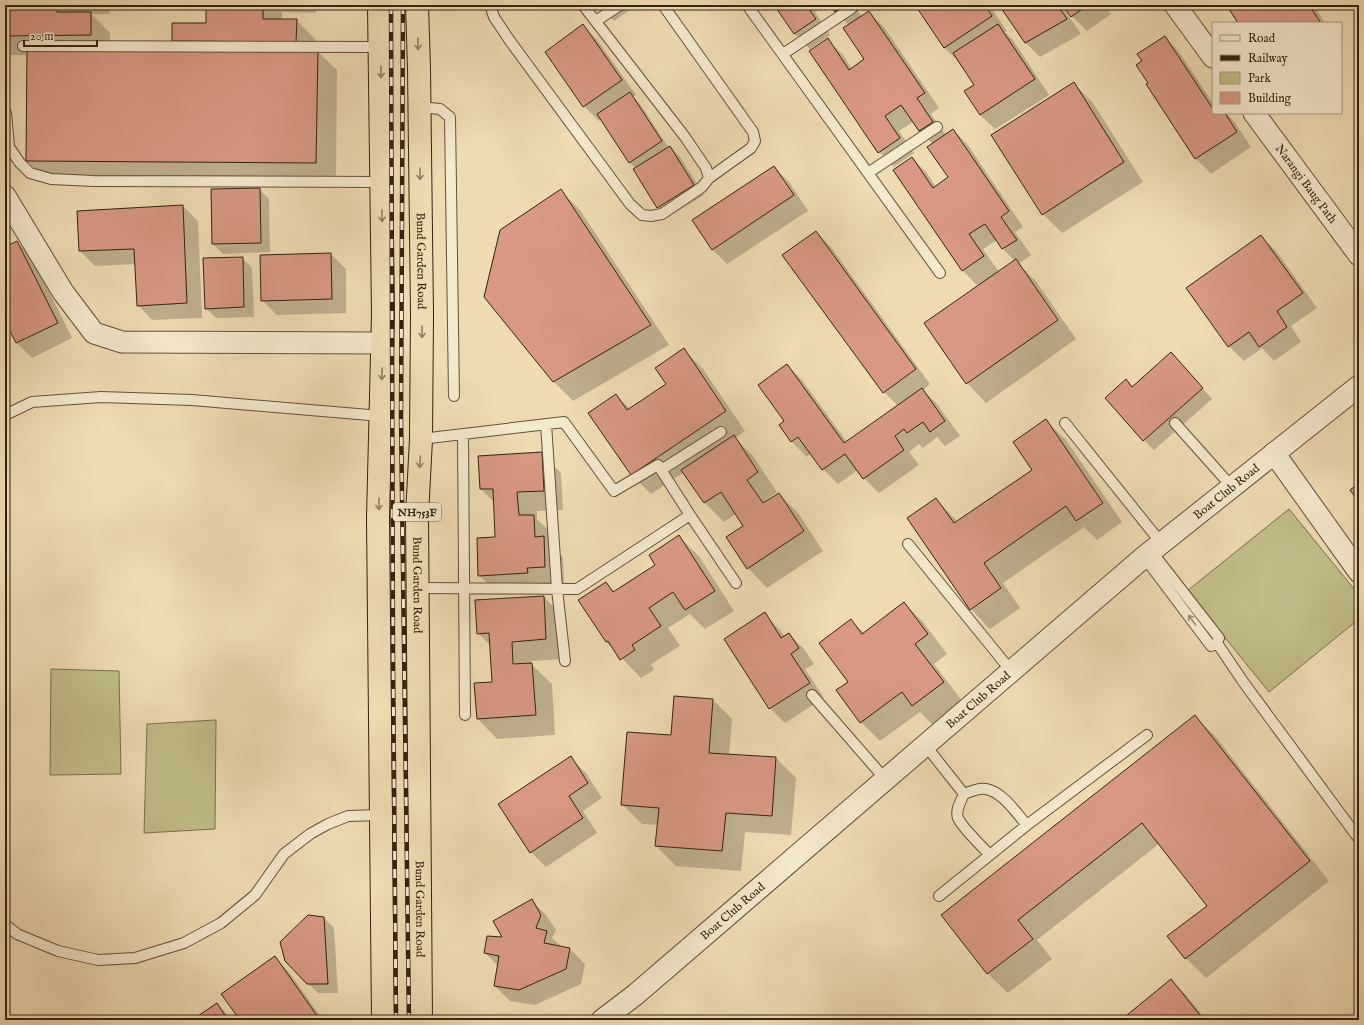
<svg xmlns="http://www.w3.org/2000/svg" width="1364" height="1025" viewBox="0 0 1364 1025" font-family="'IM FELL English',serif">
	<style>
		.green { fill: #c1bd87; stroke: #7a704c }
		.shadow { fill: #0003; fill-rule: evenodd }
		.building { fill: #d89883; stroke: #322310 }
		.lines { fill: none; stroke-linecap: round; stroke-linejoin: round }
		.service-casing { stroke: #615138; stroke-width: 12 }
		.minor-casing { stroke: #615138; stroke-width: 23 }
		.trunk-casing { stroke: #322310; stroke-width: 24 }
		.service { stroke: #f4e8cd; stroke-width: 10 }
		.minor { stroke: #f4e8cd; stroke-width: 21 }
		.trunk { stroke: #eedbb2; stroke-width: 22 }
		.rail-casing { stroke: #322310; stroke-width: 4.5 }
		.rail { stroke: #f4e8cd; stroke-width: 3; stroke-dasharray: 9; stroke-linecap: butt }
		.oneway { stroke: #907f61 }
		.oneway2 { stroke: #9d8f78 }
		.labels { text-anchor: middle; stroke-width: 3; stroke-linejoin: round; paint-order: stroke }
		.shield { fill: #f4e8cd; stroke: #6c5e49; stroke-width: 1 }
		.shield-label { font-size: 11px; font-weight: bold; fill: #322310 }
		.street-label { font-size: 12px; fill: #322310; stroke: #f4e8cd }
	</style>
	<rect width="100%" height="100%" fill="#eedbb2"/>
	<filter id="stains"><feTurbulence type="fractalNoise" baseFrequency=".005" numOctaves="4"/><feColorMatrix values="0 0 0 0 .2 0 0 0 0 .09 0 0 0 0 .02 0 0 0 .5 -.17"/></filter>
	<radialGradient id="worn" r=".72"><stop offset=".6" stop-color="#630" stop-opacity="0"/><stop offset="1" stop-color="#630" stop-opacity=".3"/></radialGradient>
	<path class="green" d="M1289 509 1359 595V619L1269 692 1187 591Z
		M51 669 119 671 121 774 50 775Z
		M216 720 215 829 144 833 147 724Z"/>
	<path class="shadow" d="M5 5H109L110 14H91L110 33V49L183 50 173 40 207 24V10H193L188 5H315L316 13 282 12V20H296L316 40V51H317L337 70 336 182 47 180 27 161 28 55H5Z
		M598 5H637L614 21Z
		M775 5H826L815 12 830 35 810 49 795 34Z
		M831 5H854L862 17 869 12 884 27 939 108 931 114 946 135 953 130 968 145 1023 227 1015 232 1031 255 1018 264 1035 280 1076 339 986 403 967 383 978 286 963 271 894 170 912 158 927 173 936 187 949 178 933 144 919 131 913 122 899 131 914 153 894 167 879 152 828 40 843 55 852 69 865 60 849 25 835 12ZM997 240 1003 249 1015 261 999 272 983 249Z
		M916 5H989L1007 31 1005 32 1013 40 1049 95 995 129 980 115 975 86 959 62 944 47Z
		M1000 5H1061L1081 34 1040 57 1025 42Z
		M1064 5H1113L1107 9 1111 14 1087 31 1072 16Z
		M1238 5H1314L1325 23H1239Z
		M583 26 598 41 636 95 633 97 640 104 669 148 670 147 680 157 704 195 668 217 658 207 634 169 636 168 629 162 602 119 599 121 584 106Z
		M1165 37 1179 52 1213 103V113H1226L1234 121 1251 147 1211 174 1196 159 1147 85 1149 83 1143 61Z
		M1074 84 1093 103 1143 182 1062 233 1043 214Z
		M774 167 789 182 808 211 727 264 712 249Z
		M259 189 269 199 270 252 223 254 213 244Z
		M560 190 580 210 669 345 573 401 553 381Z
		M183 206 198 221 202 318 152 320 138 305 136 264 95 266 80 251 78 212Z
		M816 232 831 247 930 384 923 390 937 404 960 436 945 446 937 437 923 448 919 444 909 452 919 465 879 493 864 478 858 470 838 484 823 469 811 453 807 457 792 442 780 425 785 422 787 365 802 380 847 442 898 406 884 392Z
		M1261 236 1276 251 1317 308 1291 326 1301 342 1274 361 1262 348 1244 361 1229 346Z
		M17 242 32 257 72 338 32 358 17 343 5 319V248Z
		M331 254 346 269V313L277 315 262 300Z
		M242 258 252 268 254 317 216 318 206 308Z
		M684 350 703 369 745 431 735 438 753 456 777 492 766 500 767 502 779 494 798 513 823 551 767 588 748 568 744 526 736 514 724 522 705 503 684 472 651 494 631 474 616 395 630 409 667 384Z
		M1181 364 1212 399 1154 450 1144 440 1126 380 1133 387Z
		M1046 421 1066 440 1122 522 1097 540 1084 527 1003 583 1020 608 990 629 971 609 936 499 958 522 1033 470Z
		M542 454 561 473 563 510 537 511V519L553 535 554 548 563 557 564 586 547 592 499 595 479 575 496 538 495 503 481 489Z
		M679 537 699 556 734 611 705 629 690 614 668 628 680 646 651 664 654 670 641 678 606 642V584L615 592 656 566Z
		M544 597 563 617 566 659 531 661V664L552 684 555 735 497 739 478 719 493 683 491 646 478 633Z
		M904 603 924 623 947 654 934 664 963 702 932 724 920 712 880 741 861 722 849 682 851 621 864 633Z
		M764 614 779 629 785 637 789 634 804 649 814 664 805 669 824 698 785 723 770 708Z
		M713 700 732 719 729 755 776 758 796 778 791 835 745 832 741 871 676 866 656 846 658 825 642 824 622 804Z
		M1195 717 1215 736 1329 881 1206 978 1186 958 1169 936 1208 906 1159 844 1037 940 1052 959 1008 993 988 974 943 915Z
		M571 758 586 773 602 798 583 811 597 833 546 867 531 852 499 805Z
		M531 900 546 915 556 930 552 938 562 947 570 949 585 964 581 984 535 1005 510 1001 495 986 499 967 485 953 504 938Z
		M324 918 334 928 338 993H318L285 961Z
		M274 957 289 972 323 1020H241Z
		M1171 980 1186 995 1206 1020H1122Z
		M217 1004 233 1020H194Z
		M737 1017 740 1020H733Z"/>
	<path class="building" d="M5 5H58L57 12H91V35L5 36Z
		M206 5H263V19H297L296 42 172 41V23H206Z
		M774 5H806L816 19 794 34Z
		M830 5H846L835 12Z
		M915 5H985L992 16 944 48Z
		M999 5H1057L1067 19 1025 43Z
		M1062 5H1088L1071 17Z
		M1236 5H1309L1321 23H1238L1229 9Z
		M869 11 925 93 917 98 933 122 919 131 901 105 885 116 900 138 878 153 809 51 828 38 849 70 864 59 843 28Z
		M583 24 622 80 583 107 545 52Z
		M998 24 1035 79 980 115 964 91 974 85 953 53Z
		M1165 36 1213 109V113H1225L1237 132 1195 159 1146 84 1148 83 1136 65 1142 61 1137 54Z
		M27 48 318 50 316 163 26 161Z
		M1074 82 1124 162 1042 215 991 135Z
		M630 92 662 141 629 163 597 114Z
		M953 129 1009 211 1001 217 1017 240 1002 249 985 224 969 234 984 256 962 271 893 170 912 157 933 188 948 177 927 147Z
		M670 146 694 185 657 208 633 169Z
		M774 166 794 195 712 250 692 220Z
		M260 188 261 243 212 244 211 189Z
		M561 189 651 325 553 382 484 297 500 230Z
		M183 205 187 303 137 306 134 249 79 251 77 211Z
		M816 231 916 369 883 393 782 255Z
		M1261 235 1303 293 1277 311 1287 327 1259 347 1249 332 1228 347 1186 288Z
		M17 241 58 323 16 343 5 321V247Z
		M331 253 332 299 261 301 260 255Z
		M243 257 244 307 205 309 203 258Z
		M1016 259 1058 320 966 384 924 323Z
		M684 348 726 411 631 475 588 413 616 394 627 410 666 384 655 368Z
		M1171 352 1203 388 1143 441 1105 398 1126 379 1132 387Z
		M787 364 844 443 922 388 945 421 930 432 923 422 907 433 904 429 895 436 904 450 863 479 845 454 822 470 798 437 791 442 779 425 784 421 758 385Z
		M1046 419 1103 503 1076 521 1066 506 984 563 1001 588 970 610 907 518 936 498 954 523 1032 470 1013 442Z
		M734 435 758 472 747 480 763 503 779 493 804 531 747 569 726 537 743 526 721 492 704 503 681 470Z
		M542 452 544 491 517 492 519 515H534L535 537 544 536 545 567 527 568 528 573 478 576 477 538 495 537 493 489H480L478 456Z
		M1359 483V502L1350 490Z
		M679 535 715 591 685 610 673 592 649 608 661 626 632 645 635 650 620 660 608 641 606 642 578 600 606 582 613 592 655 565 649 555Z
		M544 596 546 639 512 642 513 664 532 663 536 715 477 719 474 683 492 682 489 633 477 634 475 600Z
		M904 602 928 634 915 644 944 682 912 706 902 692 860 723 836 690 848 682 819 643 851 619 862 634Z
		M765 612 781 638 789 633 799 648 791 654 810 683 769 709 724 639Z
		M674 696 713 699 709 753 776 757 772 816 726 813 722 851 655 846 659 808 621 805 627 732 671 735Z
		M1195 715 1310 861 1185 959 1167 936 1207 906 1142 823 1018 920 1033 939 987 974 941 915Z
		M571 756 588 783 569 796 583 818 530 853 498 804Z
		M532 899 541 915 536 928 547 931 544 943 570 948 566 969 519 990 494 986 499 956 484 953 487 936 502 937 493 921Z
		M308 915 324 917 328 984H307L285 961 280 942Z
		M275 956 320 1020H240L221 994Z
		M1171 979 1200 1015 1194 1020H1121Z
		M217 1003 228 1020H192Z"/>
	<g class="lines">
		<g class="service-casing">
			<path id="service" d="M490 5 494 17 510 41 630 204 642 215 651 216 662 214 702 187 709 178 751 148 755 141 753 132 663 5
				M583 5 685 137 706 168 709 178
				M747 5 940 273
				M596 21 620 5
				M23 46 380 47
				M783 54 852 8
				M419 107 440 109 450 117 454 396
				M6 113 9 147 20 163 30 173 51 179 93 181 382 182
				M868 173 937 127
				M5 415 32 402 101 397 192 400 381 416
				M1065 423 1162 544
				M1175 423 1232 487
				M546 424 557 589 565 661
				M463 434 465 715
				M661 470 721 432
				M690 515 736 583
				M908 544 1012 672
				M1144 557 1211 646 1217 643 1219 638 1152 552
				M418 588 577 589 690 515 658 465 614 491 564 422 421 439
				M1217 643 1244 683 1359 839
				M812 695 886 780
				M926 746 964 794C971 791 979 788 986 789 1003 792 1016 813 1027 825L1147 735
				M964 794C961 801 955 810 958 818 962 827 982 847 990 855
				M939 896 1027 825
				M5 924 17 934 58 951 98 960 135 958 184 943 221 923 255 895 284 854 310 834 328 824 348 816 381 815"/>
		</g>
		<g class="minor-casing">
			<g id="minor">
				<path d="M1175 5 1213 57"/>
				<path id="s1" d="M1254 113 1359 255"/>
				<path d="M5 196 63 292 94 333 122 342 383 343"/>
				<path d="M1274 453 1359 572"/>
				<path id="s2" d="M602 1020 635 995 1144 557 1359 386"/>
			</g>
		</g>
		<g class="trunk-casing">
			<g id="trunk">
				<path d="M379 5 383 314 378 518 383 1020"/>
				<path id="s3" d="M417 5 419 68 422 314 421 439 417 516 421 1020"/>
			</g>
		</g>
		<use href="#service" class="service"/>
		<use href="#minor" class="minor"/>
		<use href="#trunk" class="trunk"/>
		<g class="rail-casing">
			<path id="rail" d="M391 5 393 655 396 1020
				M403 5 401 418 409 1020"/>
		</g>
		<use href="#rail" class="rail"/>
	</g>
	<defs><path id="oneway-shaft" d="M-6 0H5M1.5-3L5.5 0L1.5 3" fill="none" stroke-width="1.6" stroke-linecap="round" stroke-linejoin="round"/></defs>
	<g class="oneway">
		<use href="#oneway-shaft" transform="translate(418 44) rotate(88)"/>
		<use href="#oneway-shaft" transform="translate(381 72) rotate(89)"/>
		<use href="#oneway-shaft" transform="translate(420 174) rotate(89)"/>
		<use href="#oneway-shaft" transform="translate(382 216) rotate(89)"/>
		<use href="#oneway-shaft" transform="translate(422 332) rotate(90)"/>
		<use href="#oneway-shaft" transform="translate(382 374) rotate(92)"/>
		<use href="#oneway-shaft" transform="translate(420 462) rotate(94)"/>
		<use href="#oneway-shaft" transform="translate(379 504) rotate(91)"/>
	</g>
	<use class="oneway2" href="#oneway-shaft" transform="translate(1192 620) rotate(-127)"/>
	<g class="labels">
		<rect class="shield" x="393" y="503" width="48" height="18" rx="3"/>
		<g class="shield-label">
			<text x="417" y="516">NH753F</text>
		</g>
		<g class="street-label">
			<text dy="4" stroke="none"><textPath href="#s1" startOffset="88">Narangi Baug Path</textPath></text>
			<text dy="4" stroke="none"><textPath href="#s3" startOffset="256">Bund Garden Road</textPath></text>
			<text dy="4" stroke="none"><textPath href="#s2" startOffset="818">Boat Club Road</textPath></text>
			<text dy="4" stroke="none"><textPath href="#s3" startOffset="580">Bund Garden Road</textPath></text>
			<text dy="4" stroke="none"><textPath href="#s2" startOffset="494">Boat Club Road</textPath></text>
			<text dy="4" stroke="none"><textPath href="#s3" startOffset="904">Bund Garden Road</textPath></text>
			<text dy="4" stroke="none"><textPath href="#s2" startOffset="170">Boat Club Road</textPath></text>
		</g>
	</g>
	<rect width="1364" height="1025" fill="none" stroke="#eedbb2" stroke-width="20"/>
	<rect x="6" y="6" width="1352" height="1013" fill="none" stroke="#322310" stroke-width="2"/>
	<rect x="10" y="10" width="1344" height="1005" fill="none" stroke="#322310"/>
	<rect x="1212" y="22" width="130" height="92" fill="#f4e8cd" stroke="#a69981"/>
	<rect x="1220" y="35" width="20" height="6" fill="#f4e8cd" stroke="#a69981"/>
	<text x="1248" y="42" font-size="12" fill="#322310">Road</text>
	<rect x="1220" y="55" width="20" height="6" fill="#322310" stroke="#a69981"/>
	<text x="1248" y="62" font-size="12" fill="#322310">Railway</text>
	<rect x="1220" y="72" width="20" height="12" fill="#c1bd87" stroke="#a69981"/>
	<text x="1248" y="82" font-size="12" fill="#322310">Park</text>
	<rect x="1220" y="92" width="20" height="12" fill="#d89883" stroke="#a69981"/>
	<text x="1248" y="102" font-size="12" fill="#322310">Building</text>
	<path d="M24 40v6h73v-6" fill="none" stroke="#322310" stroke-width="2"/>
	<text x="30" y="40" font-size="12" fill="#322310" stroke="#f4e8cd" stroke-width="3" paint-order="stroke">20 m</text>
	<rect width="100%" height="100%" filter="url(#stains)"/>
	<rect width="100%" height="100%" fill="url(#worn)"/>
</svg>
